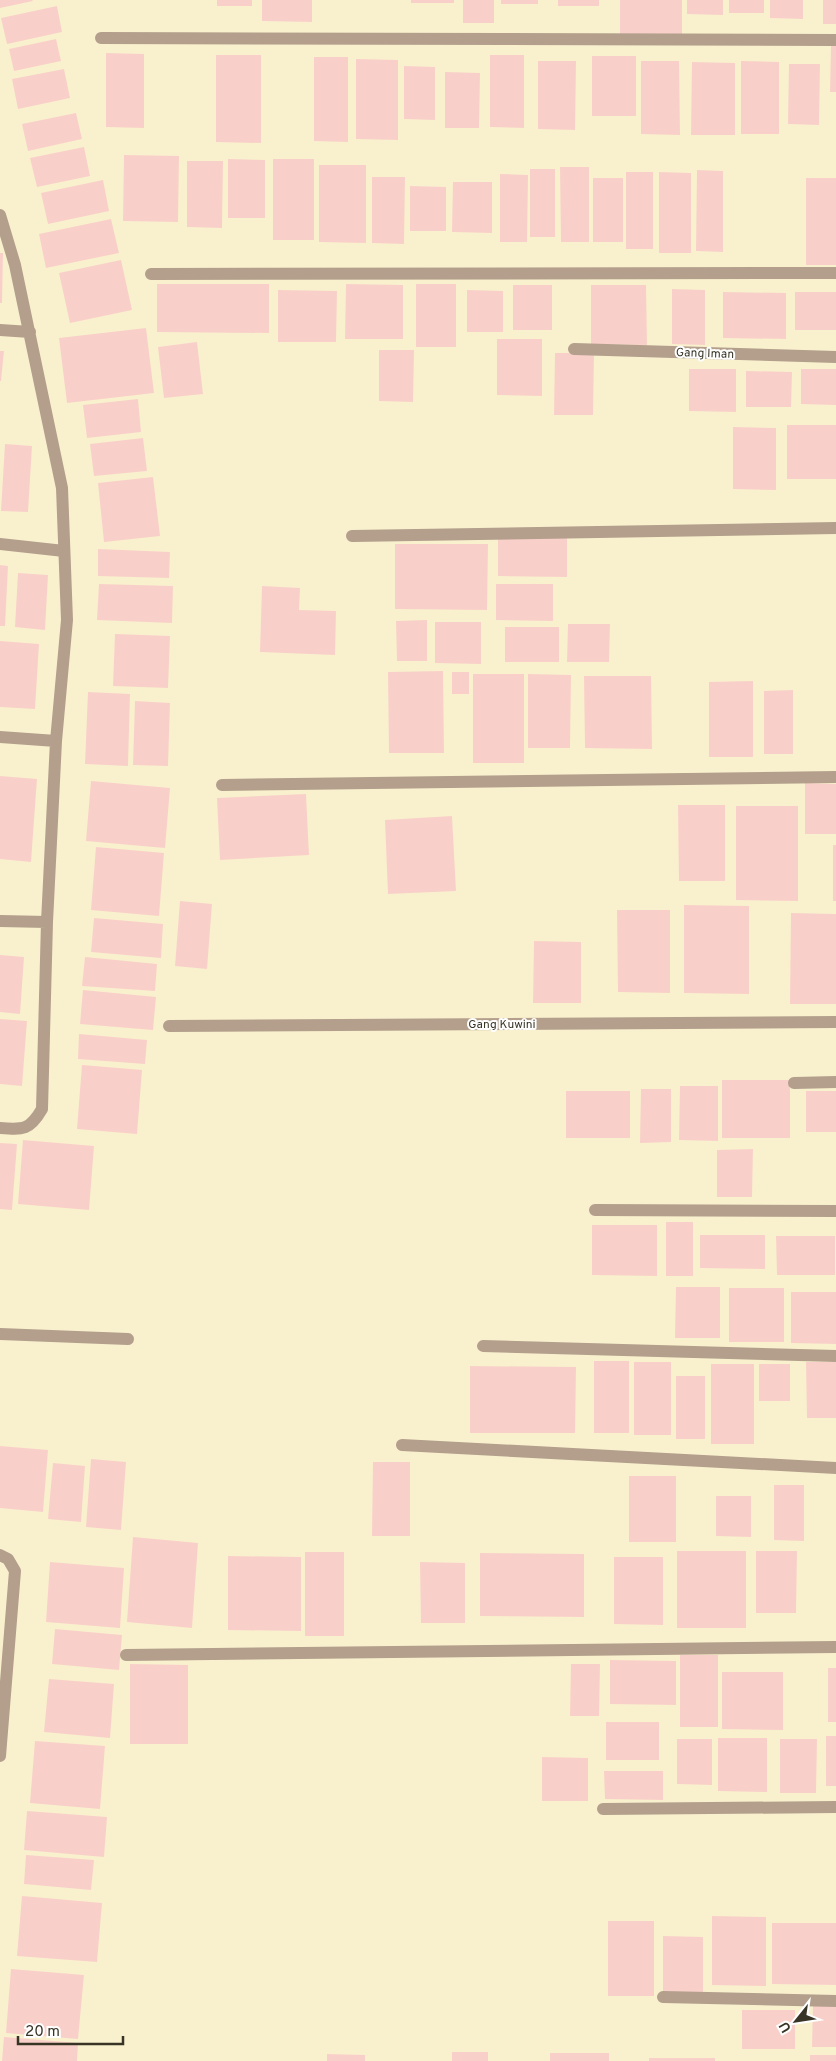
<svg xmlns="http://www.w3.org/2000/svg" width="836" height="2061" viewBox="0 0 836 2061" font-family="Overpass,sans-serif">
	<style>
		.building { fill: #f9d0c9 }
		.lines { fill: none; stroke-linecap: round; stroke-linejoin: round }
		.minor { stroke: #b39f8c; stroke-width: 12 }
		.labels { text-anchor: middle; stroke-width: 4; stroke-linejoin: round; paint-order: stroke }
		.street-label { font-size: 12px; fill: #373426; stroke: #fefefe }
	</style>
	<rect width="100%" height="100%" fill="#f9f1ce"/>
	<path class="building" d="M0 0H32L33 1 0 8Z
		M217 0H252V6H217Z
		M262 0H312V22L262 21Z
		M411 0H454V3H411Z
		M463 0H494V23H463Z
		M501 0H538V4H501Z
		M558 0H599V6H558Z
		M620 0H682V34H620Z
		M687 0H723V15L687 14Z
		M729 0H764V13H729Z
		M770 0H803V19L770 18Z
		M823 0H836V24H823Z
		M57 6 62 32 7 44 1 18Z
		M56 39 61 61 14 71 9 49Z
		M831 46H836V92H830Z
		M106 53 144 54V128L106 127Z
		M216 55H261V143L216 142Z
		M490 55H524V128L490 127Z
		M592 56H636V116H592Z
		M314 57H348V142L314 141Z
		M356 59 398 60V140L356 139Z
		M538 61H576L575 130 538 129Z
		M641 61H679L680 135 641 134Z
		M741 61 779 62V134H741Z
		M692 62 735 63V135H691Z
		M789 64H820L819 125 788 124Z
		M404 66 435 67V120L404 119Z
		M64 69 70 98 18 109 12 79Z
		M445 72 480 73 479 128H445Z
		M76 113 82 139 28 151 22 124Z
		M84 147 90 176 37 187 30 158Z
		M124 155 179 156 178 222 123 221Z
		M228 159 265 160V218H228Z
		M273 159H314V240H273Z
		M187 161H223L222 228 187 227Z
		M319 165H366V243L319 242Z
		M560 167H589V242H561Z
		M530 169H555V237H530Z
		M697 170 723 171V252L696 251Z
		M626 172H653V249H626Z
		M659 172 691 173V253H659Z
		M500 174 528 175 527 242H500Z
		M372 177H405L404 244 372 243Z
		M593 178H623V242H593Z
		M806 178H836V265H806Z
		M103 180 109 211 48 224 41 193Z
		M453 182H492V233L452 232Z
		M410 186 446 187V231H410Z
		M111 219 119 253 46 268 39 234Z
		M0 253H3L2 303H0Z
		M121 260 132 310 70 323 59 273Z
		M157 284H269V333L157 332Z
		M346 284 403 285V339H345Z
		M416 284H456V347H416Z
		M513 285H552V330H513Z
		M591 285H646L647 345 591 344Z
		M672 289 705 290V345L672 344Z
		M278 290 337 291 336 342H278Z
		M467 290 503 291V332H467Z
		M723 292 786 293V339L723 338Z
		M795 292H836V330H795Z
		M146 328 154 393 67 403 59 338Z
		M497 339H542V396L497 395Z
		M197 342 203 394 164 398 158 347Z
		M379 350H414L413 402 379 401Z
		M0 351H4L1 381H0Z
		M555 353H594L593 415H554Z
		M689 369H736V412L689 411Z
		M801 369H836V405L801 404Z
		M746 371 792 372 791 407H746Z
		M138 399 141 432 87 438 83 405Z
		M787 425H836V479H787Z
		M733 427 776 428V490L733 489Z
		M143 438 147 471 94 476 90 444Z
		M5 444 32 446 28 512 1 511Z
		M153 477 160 536 104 542 98 483Z
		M498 536H567V577L498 576Z
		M395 544H488L487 610 395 609Z
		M98 549 170 552 169 578 98 576Z
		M0 565 8 566 5 626H0Z
		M18 573 48 575 45 630 15 627Z
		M99 584 173 586 172 623 97 620Z
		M496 584H553V621L496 620Z
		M262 586 300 588 299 610 336 611 335 655 260 652Z
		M427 620V661H397L396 621Z
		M435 622H481V664L435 663Z
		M568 624H610L609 662H567Z
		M505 627H559V662H505Z
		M115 634 170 636 168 688 113 686Z
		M0 641 39 644 35 709 0 707Z
		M443 671 444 753H389L388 672Z
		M452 672H469V694H452Z
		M473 674H524V763H473Z
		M528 674 571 675 570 748H528Z
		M584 676H651L652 749 585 748Z
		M753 681V757H709V682Z
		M793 690V754H764V691Z
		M88 692 130 694 128 766 85 764Z
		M135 701 170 703 168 766 133 765Z
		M0 776 37 779 31 862 0 859Z
		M91 781 170 788 165 848 86 841Z
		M805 783 836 784V834H805Z
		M306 794 309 855 220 860 217 798Z
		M678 805H725V881H679Z
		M736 806H798V901L736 900Z
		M452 816 456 891 388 894 385 820Z
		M833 845H836V901H833Z
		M96 847 164 853 159 916 91 910Z
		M180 901 212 904 207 969 175 966Z
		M684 905 749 906V994L684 993Z
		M617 910H670V993L618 992Z
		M791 913 836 914V1004H790Z
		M94 918 163 924 161 958 91 952Z
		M534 941 581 942V1003H533Z
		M0 955 24 957 20 1014 0 1012Z
		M85 957 157 964 155 991 82 986Z
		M83 990 156 997 153 1030 80 1024Z
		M0 1019 27 1021 22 1086 0 1084Z
		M79 1034 147 1040 145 1064 78 1059Z
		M82 1065 142 1070 137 1134 77 1129Z
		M722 1080H790V1138H722Z
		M680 1086H718V1141L679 1140Z
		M641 1089H671V1142L640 1143Z
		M566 1091H630V1138H566Z
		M806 1091H836V1132H806Z
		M23 1140 94 1146 89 1210 18 1204Z
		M0 1143 17 1144 12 1210 0 1209Z
		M753 1149 752 1197H717V1150Z
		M666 1222H693V1276H666Z
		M592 1225H657V1276L592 1275Z
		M700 1235H765V1269L700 1268Z
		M776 1236H835V1275H777Z
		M676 1287H720V1338H675Z
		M729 1288H784V1342H729Z
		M791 1292H836V1344L791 1343Z
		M594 1361H629V1433H594Z
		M634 1362H671V1435H634Z
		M806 1362H836V1418H807Z
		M711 1364H754V1444H711Z
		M759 1364H790V1401H759Z
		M470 1366 576 1367 575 1433H470Z
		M676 1376H705V1439H676Z
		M0 1446 48 1450 43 1512 0 1508Z
		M91 1459 126 1462 121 1530 86 1527Z
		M373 1462H410V1536H372Z
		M53 1463 85 1466 81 1522 48 1519Z
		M629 1476H676V1542H629Z
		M774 1485H804V1541L774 1540Z
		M716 1496H751V1537L716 1536Z
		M133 1537 198 1543 192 1628 127 1622Z
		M677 1551H746V1628H677Z
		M756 1551H797L796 1613H756Z
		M305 1552H344V1636H305Z
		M480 1553 584 1554V1617L480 1616Z
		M228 1556 301 1557V1631L228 1630Z
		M614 1557H663V1625L614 1624Z
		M50 1562 124 1568 120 1628 46 1622Z
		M420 1562 465 1563V1623H421Z
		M55 1629 122 1635 119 1670 52 1664Z
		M680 1655H718V1727H680Z
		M610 1660 676 1661V1705L610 1704Z
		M130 1664 188 1665V1744H130Z
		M571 1664H600L599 1716H570Z
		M828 1668H836V1722H828Z
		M722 1672H783V1730L722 1729Z
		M49 1679 114 1684 110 1738 44 1732Z
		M606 1722H659V1760H606Z
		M826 1736H836V1786H826Z
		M718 1738H767V1792L718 1791Z
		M677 1739H712V1785L677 1784Z
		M780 1739H817L816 1793H780Z
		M35 1741 105 1746 100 1809 30 1803Z
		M542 1757 588 1758V1801H542Z
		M604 1771H663V1800L605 1799Z
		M27 1811 107 1817 104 1857 24 1850Z
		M26 1855 94 1860 91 1890 24 1884Z
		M22 1896 102 1903 97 1962 17 1956Z
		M712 1916 766 1917V1986L712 1985Z
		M608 1921H654V1996H608Z
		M772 1923H836V1985L772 1984Z
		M663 1936 703 1937V1993L663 1992Z
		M11 1969 84 1975 78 2039 6 2033Z
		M813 2004H836V2047H812Z
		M742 2010H795V2049H742Z
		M4 2037 78 2043 77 2061H2Z
		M452 2052H488V2061H452Z
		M550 2053H609V2061H550Z
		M327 2054 365 2055V2061H327Z
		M810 2055H836V2061H810Z
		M649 2058H715V2061H649Z"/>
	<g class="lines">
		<path class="minor" d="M101 38 836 40
			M0 215 15 265 62 488 67 620 56 741 47 922 42 1109C30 1130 23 1130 0 1128
			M151 274 836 273
			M0 330 30 332
			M574 349 836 357
			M352 536 836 528
			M0 544 64 551
			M0 737 56 741
			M222 785 836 777
			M0 921 47 922
			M169 1026 836 1022
			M794 1083 836 1082
			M595 1210 836 1211
			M0 1334 128 1339
			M483 1346 836 1356
			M402 1445 836 1468
			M0 1555 8 1559 15 1571 0 1756
			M126 1655 836 1647
			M603 1809 836 1807
			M663 1997 836 2001"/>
	</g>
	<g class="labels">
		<g class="street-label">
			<text transform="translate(705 353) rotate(2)" y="4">Gang Iman</text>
			<text x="502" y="1028">Gang Kuwini</text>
		</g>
	</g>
	<g transform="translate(796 2021) rotate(240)" stroke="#fefefe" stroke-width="4" paint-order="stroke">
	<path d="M0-4L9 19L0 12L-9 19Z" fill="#373426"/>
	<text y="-8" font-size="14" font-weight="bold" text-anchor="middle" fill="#373426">U</text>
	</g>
	<path d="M18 2036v8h105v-8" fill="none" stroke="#373426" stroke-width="2.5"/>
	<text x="25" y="2036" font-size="15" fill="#373426" stroke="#fefefe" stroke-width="4" paint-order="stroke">20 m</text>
</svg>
